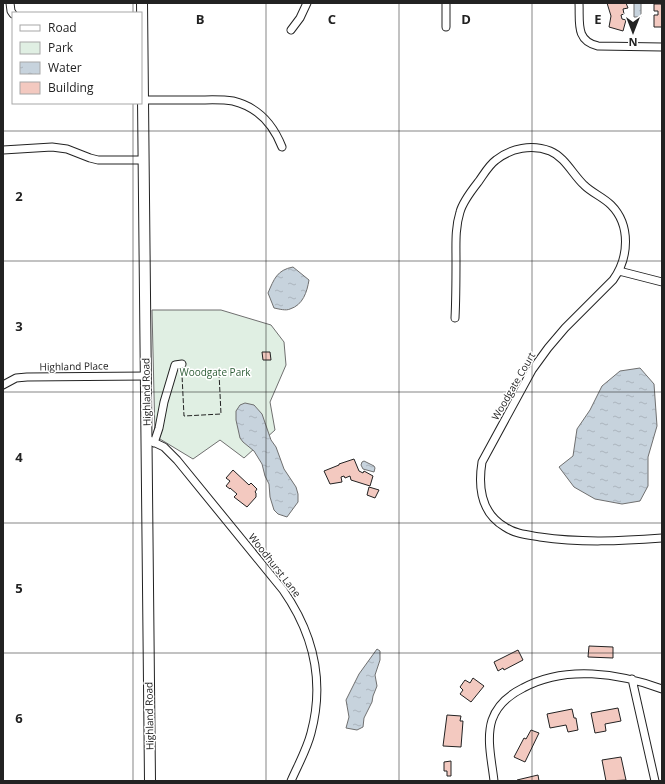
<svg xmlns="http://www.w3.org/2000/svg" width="665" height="784" viewBox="0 0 665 784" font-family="'Open Sans',sans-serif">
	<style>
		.park { fill: #e0efe3; stroke: #6f6f6f }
		.water { fill: url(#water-ripples); stroke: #6f6f6f }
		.building { fill: #f3c9c0; stroke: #222 }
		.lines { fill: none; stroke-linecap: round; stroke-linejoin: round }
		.street-casing { stroke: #222; stroke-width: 9 }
		.secondary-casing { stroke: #222; stroke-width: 12 }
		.street { stroke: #fff; stroke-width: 7 }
		.secondary { stroke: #fff; stroke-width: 10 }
		.fence { stroke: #222; stroke-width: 1; stroke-dasharray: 5 2; stroke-linecap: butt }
		.grid { fill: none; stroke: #222; stroke-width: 1; stroke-opacity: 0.55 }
		.labels { text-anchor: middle; stroke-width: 3; stroke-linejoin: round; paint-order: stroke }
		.street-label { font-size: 10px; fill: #222; stroke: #fff }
		.park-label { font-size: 10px; fill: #2f5e38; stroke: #fff }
		.grid-label { font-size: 13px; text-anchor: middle; font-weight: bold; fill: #222; stroke: #fff; stroke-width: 3; stroke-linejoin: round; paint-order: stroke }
	</style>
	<defs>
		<pattern id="water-ripples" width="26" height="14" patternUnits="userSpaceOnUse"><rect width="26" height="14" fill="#c7d3dd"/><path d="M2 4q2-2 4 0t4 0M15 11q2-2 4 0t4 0" fill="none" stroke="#abb5bd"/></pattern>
	</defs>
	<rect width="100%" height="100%" fill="#fff"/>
	<path class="park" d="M152 310H221L271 325 284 342 286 365 270 402 275 430 244 458 220 440 193 459 155 436Z"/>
	<path class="water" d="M634 3H641V17H634Z
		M293 267 309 280C307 292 303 305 290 309 286 311 279 309 274 308L268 293C274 279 277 270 293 267Z
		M640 368 654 384 657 426 648 457V486L640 501 622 504 595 499 574 487 559 467 573 456 577 429 590 410 602 386 620 371Z
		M245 403 254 405 262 414 271 440 276 447 284 469 296 487 298 494V502L287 517 278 514 274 510 270 497 269 484 265 476 262 464 254 451 243 442 240 438 236 420V411L240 405Z
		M364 461 374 466 375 468 374 472 363 469 361 465 362 462Z
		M377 649 380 651V660L375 675 377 686 373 696 372 702 364 718 363 727 357 730 346 728 349 717 346 700 359 674Z"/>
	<path class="building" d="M607 3H626L628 8 623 9 624 14 621 15 622 19 626 20 623 31 609 27 611 16Z
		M654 4H661L662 6V27H654V15H658V11H654Z
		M262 352H270L271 360H263Z
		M354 459 359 471 363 473 364 471 373 476 370 486 351 480 350 476 345 478 344 476 341 477 342 482 330 484 324 471 339 465V464Z
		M233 470 249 485 251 483 257 489 255 492 256 493V497L247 507 234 497 237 494 230 488V489L226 486 230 481 226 478Z
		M369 487 379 490 375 498 367 495Z
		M589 646 613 647V658L588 657Z
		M518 650 523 660 504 670 503 668 498 671 494 662Z
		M473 678 484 686 471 702 460 694 463 690 460 687 465 680 470 683Z
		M618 708 621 721 605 724 606 731 595 733 591 713Z
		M572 709 574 718H576L578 730 568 732 566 725 550 728 547 714Z
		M447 715 461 716 460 721H463L461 747 443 746Z
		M531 730 539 733 525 762 514 757 524 738 526 739Z
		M621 757 626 780 606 781 602 760Z
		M451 761V776H447V771H444V762Z
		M538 775 539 781H517V780Z"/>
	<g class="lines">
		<g class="street-casing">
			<path id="street" d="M10 3 11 11 13 14
				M579 3C580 22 575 41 598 46L662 47
				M446 27V3
				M291 30 300 18 307 3
				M143 100C161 100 178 100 196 100 208 100 221 99 233 101 258 107 273 124 282 147
				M3 150 52 147 67 149 90 158 98 160H144
				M619 271 662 282
				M455 318C456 298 456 279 456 260 456 244 455 228 460 212 463 201 472 190 479 181 484 174 489 165 496 160 511 148 532 144 550 151 565 157 573 175 584 185 592 193 603 197 611 205 631 225 629 258 613 280L565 328 548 348 532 370 482 462C478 487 481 513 505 527 515 534 528 535 540 537 581 543 621 541 662 538
				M3 385 16 378 27 377 146 376
				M147 439 164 447 177 460 283 590C313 633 325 681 311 733 307 749 298 765 291 781
				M154 443 159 428 164 402 175 365 182 364
				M632 679 655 781
				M494 781C492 762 486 739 492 720 497 705 509 695 523 688 565 665 619 673 662 689"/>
		</g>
		<g class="secondary-casing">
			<path id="secondary" d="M142 3 150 781"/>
		</g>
		<use href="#street" class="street"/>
		<use href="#secondary" class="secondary"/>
		<path class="fence" d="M219 373 221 414 184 416 182 375Z"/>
	</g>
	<path class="grid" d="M133 3V13M266 3V781M399 3V781M532 3V781M133 103V781M3 131H662M3 261H662M3 392H662M3 523H662M3 653H662"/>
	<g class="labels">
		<g class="street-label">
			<text transform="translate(74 366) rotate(-1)" y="4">Highland Place</text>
			<text transform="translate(513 386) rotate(-60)" y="4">Woodgate Court</text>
			<text transform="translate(146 392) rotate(-91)" y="4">Highland Road</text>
			<text transform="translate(275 565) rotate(52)" y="4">Woodhurst Lane</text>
			<text transform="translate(149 716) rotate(-91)" y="4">Highland Road</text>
		</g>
		<g class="park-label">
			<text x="215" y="376">Woodgate Park</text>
		</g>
	</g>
	<g class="grid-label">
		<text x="200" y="24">B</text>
		<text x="332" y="24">C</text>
		<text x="466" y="24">D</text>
		<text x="598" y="24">E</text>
		<text x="19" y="201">2</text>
		<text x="19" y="331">3</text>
		<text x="19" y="462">4</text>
		<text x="19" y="593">5</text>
		<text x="19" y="723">6</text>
	</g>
	<rect width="665" height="784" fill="none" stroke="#222222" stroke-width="8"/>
	<rect x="12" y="12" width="130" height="92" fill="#ffffff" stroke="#a7a7a7"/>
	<rect x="20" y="25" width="20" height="6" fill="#ffffff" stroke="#a7a7a7"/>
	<text x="48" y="32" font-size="12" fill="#222222">Road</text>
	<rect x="20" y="42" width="20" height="12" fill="#e0efe3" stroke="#a7a7a7"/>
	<text x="48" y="52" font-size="12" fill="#222222">Park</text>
	<rect x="20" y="62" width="20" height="12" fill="url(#water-ripples)" stroke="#a7a7a7"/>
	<text x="48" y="72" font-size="12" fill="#222222">Water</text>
	<rect x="20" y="82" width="20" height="12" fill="#f3c9c0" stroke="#a7a7a7"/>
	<text x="48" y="92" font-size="12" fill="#222222">Building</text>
	<g transform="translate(633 32) rotate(180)" stroke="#ffffff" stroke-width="3" paint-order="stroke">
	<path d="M0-3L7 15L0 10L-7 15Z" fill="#222222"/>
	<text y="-6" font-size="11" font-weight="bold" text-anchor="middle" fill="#222222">N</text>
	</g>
</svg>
